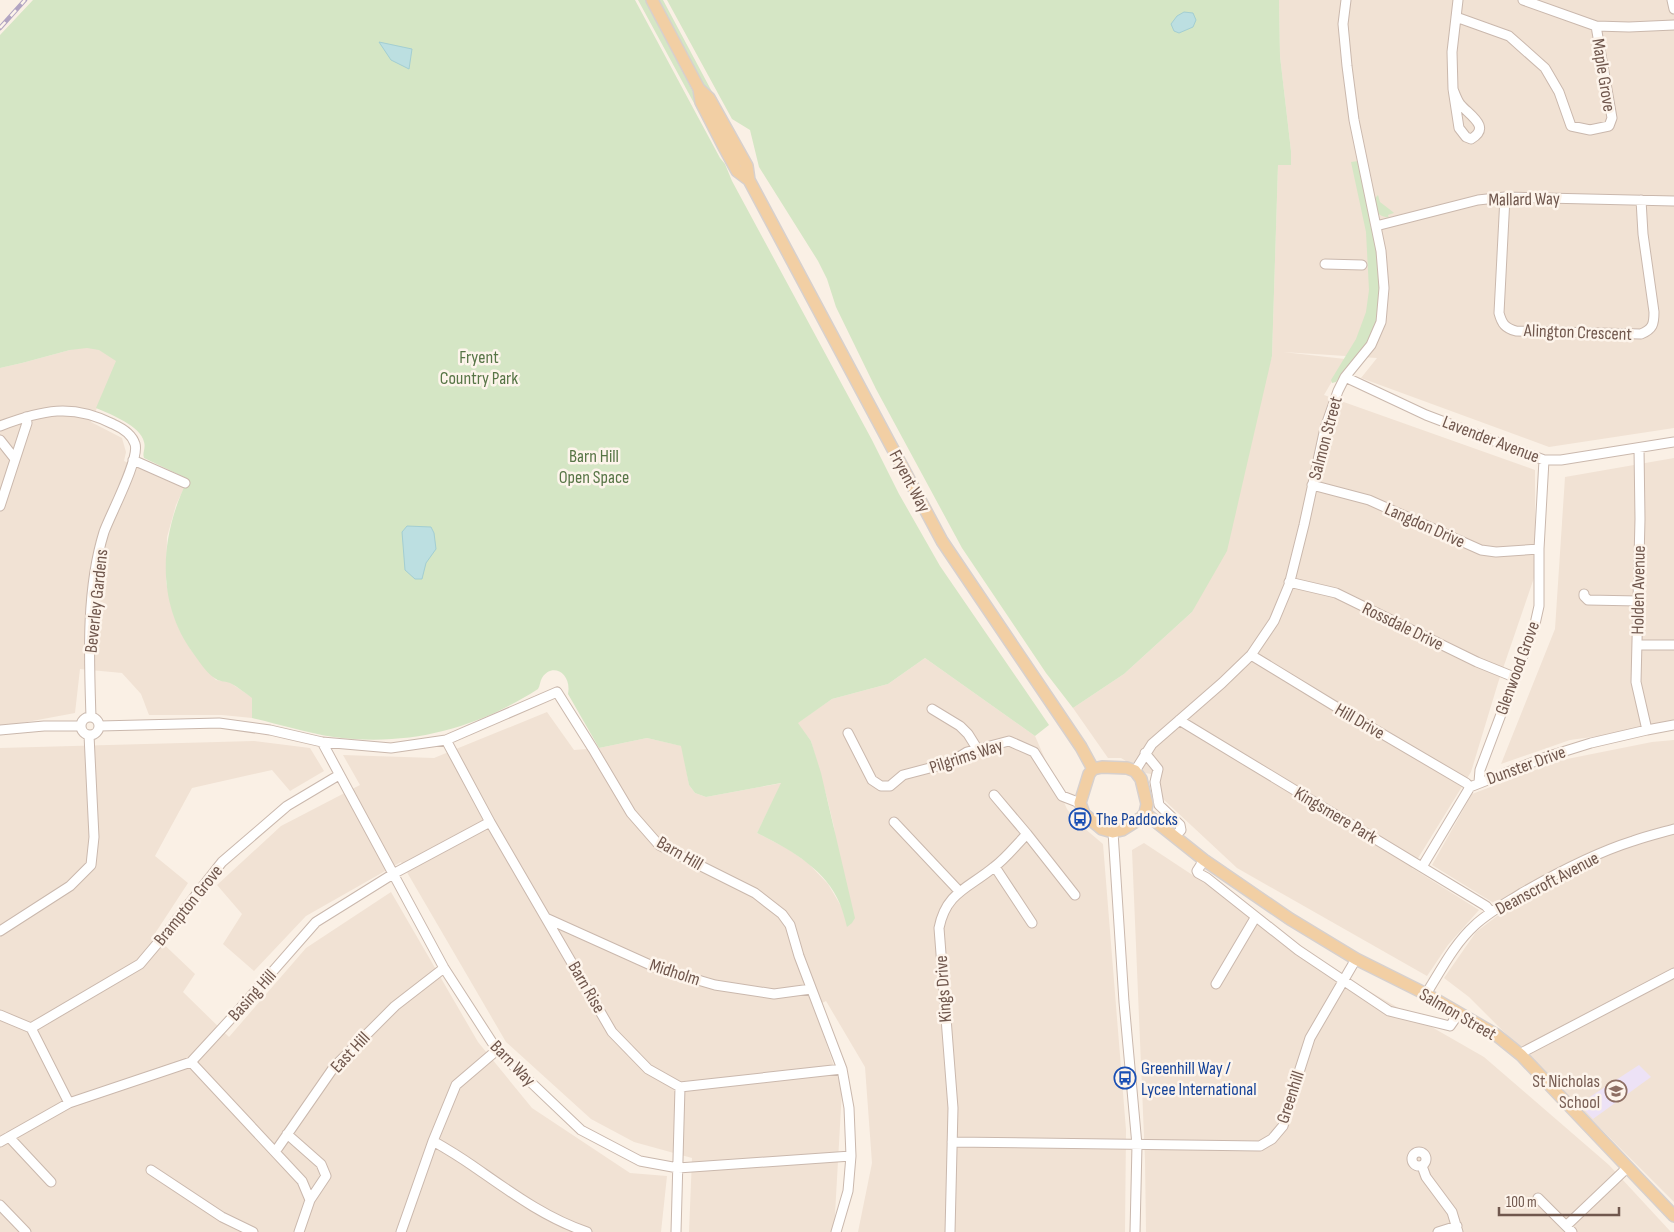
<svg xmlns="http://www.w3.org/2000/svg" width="1674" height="1232" viewBox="0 0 1674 1232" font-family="'Sofia Sans Condensed',sans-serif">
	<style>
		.residential { fill: #f1e2d4 }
		.education { fill: #ede2f6 }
		.green { fill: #d5e6c5 }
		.water { fill: #bcdfe1; stroke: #a3ced2 }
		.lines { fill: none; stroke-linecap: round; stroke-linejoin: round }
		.minor-casing { stroke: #cab8ad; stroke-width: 11 }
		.major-casing { stroke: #d7d0cd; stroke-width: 14 }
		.minor { stroke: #fff; stroke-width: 9 }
		.major { stroke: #f2cfa4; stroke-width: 11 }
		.rail-casing { stroke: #b2a5c2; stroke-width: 4.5 }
		.rail { stroke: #fdf4eb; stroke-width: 2.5; stroke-dasharray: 8; stroke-linecap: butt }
		.labels { text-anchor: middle; stroke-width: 5; stroke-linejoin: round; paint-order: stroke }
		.street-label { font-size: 18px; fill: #70574d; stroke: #fdf4eb }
		.park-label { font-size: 18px; fill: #577546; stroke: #fdf4eb }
		.transit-label { font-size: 18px; fill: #164399; stroke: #fdf4eb; text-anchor: start }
		.education-label { font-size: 18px; fill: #785e54; stroke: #fdf4eb; text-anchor: end }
	</style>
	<rect width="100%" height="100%" fill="#faf0e5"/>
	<path class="residential" d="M1279 0H1674V428L1549 447 1361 378 1377 358 1283 352 1345 359 1324 395 1535 470V575L1498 683 1471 772 1412 868 1479 910 1448 945 1427 976 1237 868 1163 799 1157 775 1145 773 1121 758H1108L1073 708 1124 674 1192 612 1272 356 1278 165H1291V151L1280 56Z
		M91 341 117 361 91 422 122 438 126 452 124 461 184 488 176 505 167 537 166 582 173 613 179 629 191 650 208 671 216 680 229 682 253 698 252 718 222 715H149L141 694 122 673 80 669 75 713 0 727V368L22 363 70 350Z
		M1674 458V726L1570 740 1501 764 1555 629 1565 477Z
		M925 658 1035 736 1067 809 1077 822 1103 844 1126 1130 1125 1232H858L872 1163 865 1067 826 1001 814 1007 842 1090 834 1232H689L692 1158 634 1142 591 1119 506 1042 401 862 306 916 254 971 223 944 242 914 217 885 281 826 360 785 343 755 434 758 547 712 574 750 599 748 647 738 682 746 689 785 695 793 706 797 782 783 757 833 788 849 808 863 828 884 841 906 834 827 827 798 811 741 797 723 832 699 888 684Z
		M1674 740V1202L1469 997 1444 978 1476 932 1505 910 1432 865 1472 794 1562 760 1652 742Z
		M254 741 310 748 324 771 290 791 272 770 192 788 155 856 188 883 154 935 195 974 183 992 229 1037 306 948 391 892 478 1042 532 1108 630 1173 667 1176 661 1232H0V748Z
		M1144 843 1362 987 1484 1057 1609 1165 1671 1232H1146L1145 1160 1132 850Z"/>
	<path class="education" d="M1639 1065 1651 1077 1593 1119 1579 1104Z"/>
	<path class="green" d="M33 0H635L720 158 725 164 732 181 872 440 899 494 940 566 1049 725 1035 736 925 658 888 684 832 699 798 723 811 741 821 773 855 918 852 923 847 927C845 919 843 912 840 904 826 869 789 849 757 833L781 783 706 797 695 793 689 785 681 746 647 738 599 748 568 694C572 673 552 662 542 678 540 681 540 686 538 689 476 729 408 747 334 737 307 733 279 724 252 718V698C245 693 238 687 230 683 226 681 220 682 216 679 207 674 199 661 193 653 155 601 160 535 188 479L144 458C142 453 146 448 144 442 141 426 110 414 96 408L116 361 99 350 87 348 70 350 22 363 0 368V35Z
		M638 0H645L705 115 701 116Z
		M657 0H663L718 103 715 105Z
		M667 0H1279L1280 56 1291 151V165H1278L1272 356 1227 551 1192 612 1124 674 1073 708 1046 673 962 548 876 389 836 307 827 279 818 261 759 167 750 130 732 119Z
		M1358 161C1373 198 1389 297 1372 333 1363 352 1347 365 1336 382L1332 383 1331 380 1356 339 1366 312 1369 290 1366 232 1351 162Z
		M1378 195 1380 202 1393 212 1394 213 1388 215 1389 218 1382 216 1377 213 1375 198Z"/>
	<path class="water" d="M1184 12 1193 13 1196 20 1193 27 1179 33 1174 31 1171 24 1177 16Z
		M379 42 412 49 409 69 391 60Z
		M407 526 431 527 434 533 436 549 426 563 422 579H415L405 570 402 532Z"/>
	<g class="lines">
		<g class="minor-casing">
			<path id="minor" d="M1523 0 1596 26 1629 27 1674 25
				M1672 0 1674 9
				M1456 17 1509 36 1545 68 1559 92 1571 126 1590 130 1609 126 1612 118 1596 26
				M1453 89C1455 94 1457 100 1460 104 1469 115 1492 127 1471 139L1466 137 1459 128 1453 89 1452 52 1458 0
				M1505 197 1499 313C1502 324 1505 328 1516 331L1641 334C1653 329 1654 324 1654 312L1643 234 1641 200
				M1376 226 1478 200 1505 197 1674 201
				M1325 264 1362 265
				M1345 377 1426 415 1544 460H1561L1674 442
				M0 426C42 410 72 403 113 424 122 428 132 434 135 444 140 459 110 515 104 532 86 590 89 657 91 717
				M0 440 15 459
				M1639 448 1640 519 1636 682 1647 730
				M133 460 185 483
				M1312 485 1369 500 1481 550 1496 552 1539 549
				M0 506 27 423 26 417
				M1289 582 1336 593 1477 662 1514 677
				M1584 594V596L1588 600 1638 601
				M1637 645H1674
				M1251 655 1333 705 1466 783 1470 787
				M932 709 960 726 968 734 978 750
				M81 726a9 9 0 1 1 18 0a9 9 0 1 1-18 0Z
				M1179 720 1486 906 1491 912
				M100 726 219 723 270 730 322 742 391 748 446 740 557 692 593 749 631 813 659 845 755 893 782 914 790 925 799 956 842 1069 849 1108 851 1156 848 1191 836 1232
				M0 730 44 726H81
				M848 733 872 780 881 786H890L903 775 949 763 967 752 1009 741 1034 752 1062 796 1080 803
				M446 740 490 822 612 1032 648 1069 680 1087
				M322 742 444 968 497 1050 581 1130 640 1161 678 1168 851 1156
				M1145 753 1158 769 1155 782 1159 805 1180 825 1181 830 1175 836
				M1135 771 1152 744 1222 683 1251 655 1274 621 1289 585 1304 525 1325 428 1338 391 1345 377 1371 345 1381 322 1384 288 1381 251 1354 120 1347 66 1343 24 1346 0
				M1479 782 1480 770 1535 624 1539 606V549L1544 460
				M894 822 959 891
				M1113 832 1124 1002 1137 1145 1135 1232
				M1027 834 1075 895
				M1204 860 1197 871 1198 873 1207 878 1298 950 1389 1011 1450 1026 1459 1013
				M995 867 1032 923
				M1422 867 1470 787 1546 757 1591 743 1647 730 1674 725
				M546 918 657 968 715 985 774 994 811 989
				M0 931 70 886 91 865 94 837 89 735
				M1216 984 1255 918
				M1426 994C1441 970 1454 944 1475 925 1489 912 1506 903 1522 893 1555 874 1598 852 1633 841 1647 836 1660 833 1674 829
				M0 1015 31 1028 69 1103
				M31 1028 140 964 167 932 222 862 287 806 339 775
				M1521 1055 1525 1051 1674 973
				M191 1062 302 1181 310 1200 299 1232
				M680 1087 842 1069
				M287 1134 321 1164 326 1176 310 1200
				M9 1137 51 1182
				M433 1141C447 1149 460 1157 473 1166 509 1191 545 1218 587 1232
				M0 1142 69 1103 191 1062 238 1011 316 922 393 874 490 822
				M952 1142 1260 1146 1272 1139 1283 1126 1291 1097 1310 1038 1356 959
				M1412 1159a7 7 0 1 1 14 0a7 7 0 1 1-14 0Z
				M275 1152 334 1067 395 1006 444 968
				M1422 1166 1426 1177 1452 1212 1458 1232
				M151 1170 222 1217 253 1232
				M1538 1198 1572 1232
				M0 1205 26 1232
				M1566 1226 1628 1167
				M401 1232 433 1141 456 1085 497 1050
				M676 1232 680 1087
				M950 1232 953 1108 939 928C946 892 969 888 994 867 1006 858 1016 845 1027 834L994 795
				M1438 1232 1457 1226"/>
		</g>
		<g class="major-casing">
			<path id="major" d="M652 0 699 89 709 98 747 166 749 180 942 541 1081 747 1093 769
				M699 89 701 102 723 145 737 171 749 180
				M1102 767 1127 768 1135 771 1141 779 1147 804 1145 813 1141 818 1122 830 1113 832 1102 829 1084 814 1080 803 1089 774 1093 769Z
				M1145 813 1204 860 1290 919 1356 959 1426 994 1495 1034 1521 1055 1674 1216"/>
		</g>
		<use href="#minor" class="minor"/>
		<use href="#major" class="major"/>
		<g class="rail-casing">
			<path id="rail" d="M0 28 25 0"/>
		</g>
		<use href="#rail" class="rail"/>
	</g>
	<defs>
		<g id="bus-ring" transform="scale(1.125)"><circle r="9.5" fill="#fdf4eb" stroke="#1a4fb4" stroke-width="1.5"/><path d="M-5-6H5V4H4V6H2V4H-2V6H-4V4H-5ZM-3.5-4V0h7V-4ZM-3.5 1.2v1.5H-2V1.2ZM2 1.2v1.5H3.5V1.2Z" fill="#1a4fb4"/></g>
		<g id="school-ring" transform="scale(1.125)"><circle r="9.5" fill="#fdf4eb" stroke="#8d6e63" stroke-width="1.5"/><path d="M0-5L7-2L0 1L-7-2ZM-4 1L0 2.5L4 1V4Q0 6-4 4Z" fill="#8d6e63"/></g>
	</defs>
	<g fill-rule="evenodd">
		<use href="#bus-ring" x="1080" y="819"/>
		<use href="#bus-ring" x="1125" y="1078"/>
		<use href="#school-ring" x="1616" y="1091"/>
	</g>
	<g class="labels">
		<g class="street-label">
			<text transform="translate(1604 75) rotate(81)" y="6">Maple Grove</text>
			<text transform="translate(1524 199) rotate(-1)" y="6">Mallard Way</text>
			<text transform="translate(1578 332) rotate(2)" y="6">Alington Crescent</text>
			<text transform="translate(1325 438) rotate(-75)" y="6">Salmon Street</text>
			<text transform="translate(1491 439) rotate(21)" y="6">Lavender Avenue</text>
			<text transform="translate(910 481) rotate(62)" y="6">Fryent Way</text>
			<text transform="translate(1425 525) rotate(24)" y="6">Langdon Drive</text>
			<text transform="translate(1638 590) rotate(-89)" y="6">Holden Avenue</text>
			<text transform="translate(96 601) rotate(-84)" y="6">Beverley Gardens</text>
			<text transform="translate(1403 626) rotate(26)" y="6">Rossdale Drive</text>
			<text transform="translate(1517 668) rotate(-70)" y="6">Glenwood Grove</text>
			<text transform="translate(1360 721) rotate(30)" y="6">Hill Drive</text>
			<text transform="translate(966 756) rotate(-18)" y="6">Pilgrims Way</text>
			<text transform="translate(1526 765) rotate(-20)" y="6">Dunster Drive</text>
			<text transform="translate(1336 815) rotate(31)" y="6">Kingsmere Park</text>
			<text transform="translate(680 853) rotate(30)" y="6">Barn Hill</text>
			<text transform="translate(1547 883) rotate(-28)" y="6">Deanscroft Avenue</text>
			<text transform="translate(188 905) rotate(-51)" y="6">Brampton Grove</text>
			<text transform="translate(675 972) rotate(18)" y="6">Midholm</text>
			<text transform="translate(587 987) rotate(60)" y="6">Barn Rise</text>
			<text transform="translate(943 989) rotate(-94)" y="6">Kings Drive</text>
			<text transform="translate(252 995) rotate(-48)" y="6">Basing Hill</text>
			<text transform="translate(1458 1014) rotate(30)" y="6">Salmon Street</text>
			<text transform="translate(350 1052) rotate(-47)" y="6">East Hill</text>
			<text transform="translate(513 1063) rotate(46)" y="6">Barn Way</text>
			<text transform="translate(1290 1097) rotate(-72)" y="6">Greenhill</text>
		</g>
		<g class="park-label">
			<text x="479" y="363">Fryent<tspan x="479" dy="21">Country Park</tspan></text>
			<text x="594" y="462">Barn Hill<tspan x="594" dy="21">Open Space</tspan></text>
		</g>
		<g class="transit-label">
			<text x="1096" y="825">The Paddocks</text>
			<text x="1141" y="1074">Greenhill Way /<tspan x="1141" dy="21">Lycee International</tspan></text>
		</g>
		<g class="education-label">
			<text x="1600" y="1087">St Nicholas<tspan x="1600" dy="21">School</tspan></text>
		</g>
	</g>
	<path d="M1499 1207v8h120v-8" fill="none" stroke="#70574d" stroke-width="2.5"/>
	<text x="1506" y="1207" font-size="15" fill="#70574d" stroke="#fdf4eb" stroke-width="4" paint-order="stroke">100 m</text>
</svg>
